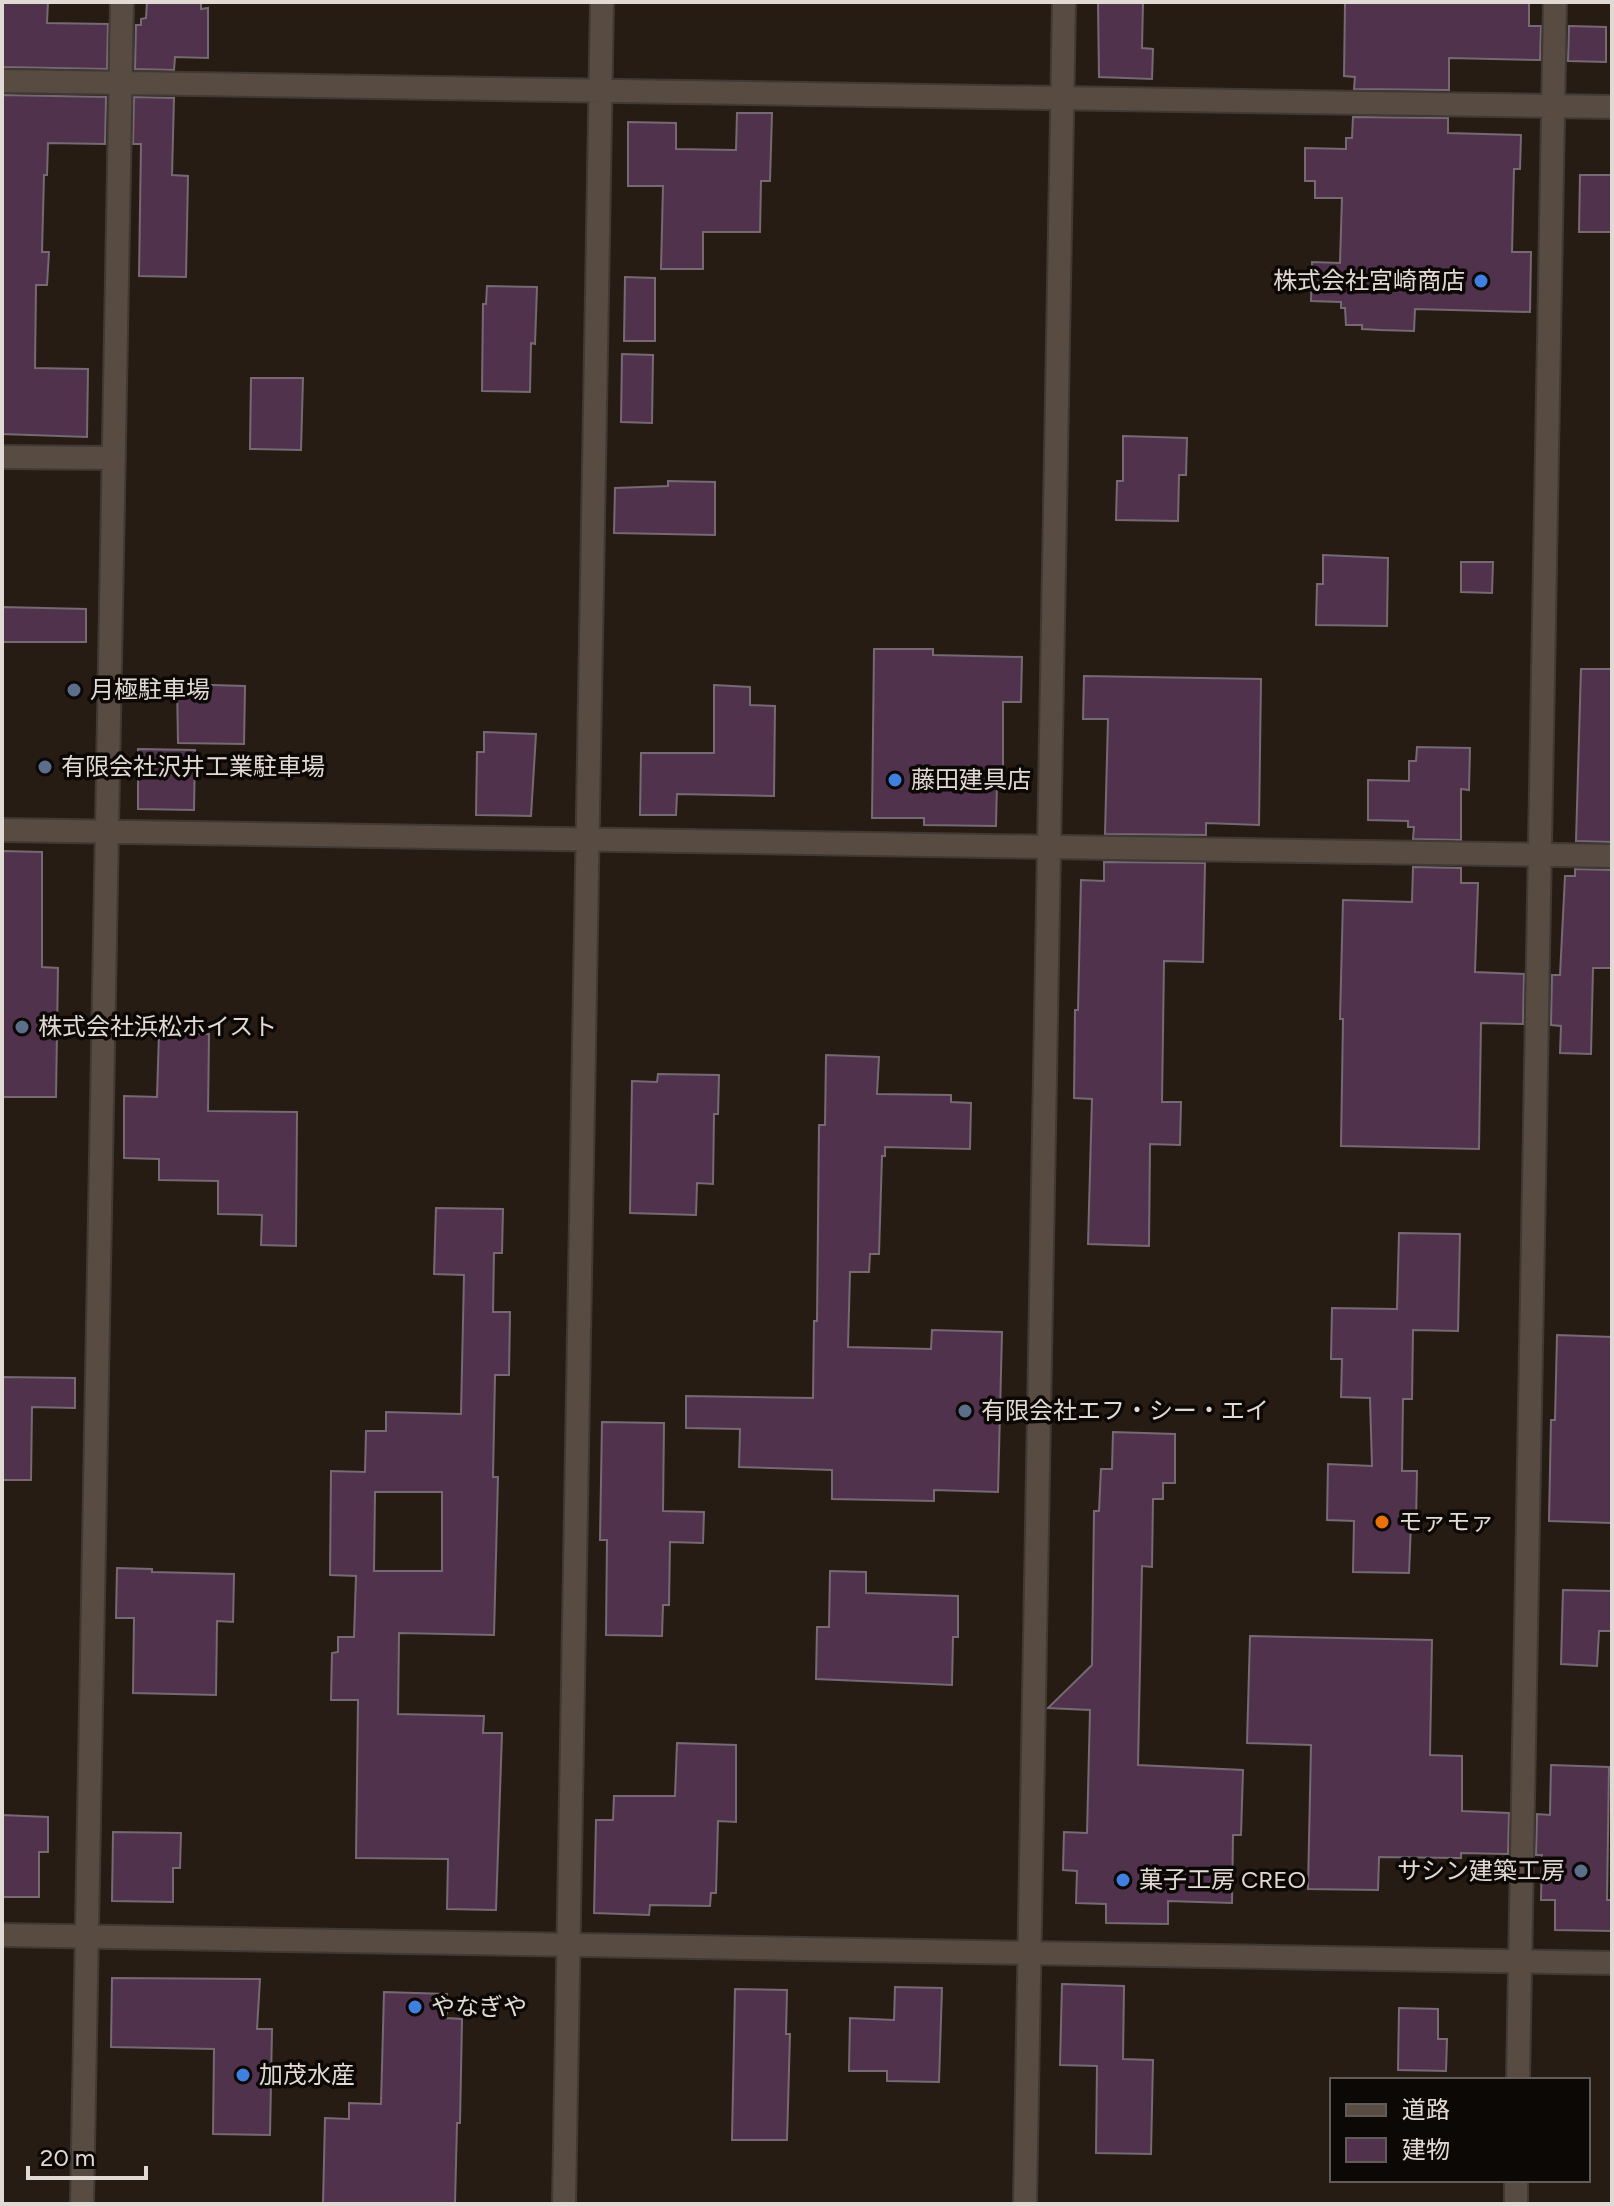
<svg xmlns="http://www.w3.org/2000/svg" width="1614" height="2206" viewBox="0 0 1614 2206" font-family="Figtree,'Noto Sans JP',sans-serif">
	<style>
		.building { fill: #50324d; stroke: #756973; stroke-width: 2; fill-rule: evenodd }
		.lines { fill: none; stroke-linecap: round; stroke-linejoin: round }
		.minor-casing { stroke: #413934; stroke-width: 26 }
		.tertiary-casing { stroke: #413934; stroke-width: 26 }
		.minor { stroke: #574b42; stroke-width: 22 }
		.tertiary { stroke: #574b42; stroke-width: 22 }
		.shop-dot { fill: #3f7fe0; stroke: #0c0805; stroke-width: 3 }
		.service-dot { fill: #5c6f8a; stroke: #0c0805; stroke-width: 3 }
		.food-dot { fill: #e8710a; stroke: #0c0805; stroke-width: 3 }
		.labels { text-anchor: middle; stroke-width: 7; stroke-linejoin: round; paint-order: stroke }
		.poi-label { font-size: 24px; fill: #e1d9d4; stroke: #0c0805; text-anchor: start }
	</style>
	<rect width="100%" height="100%" fill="#271c14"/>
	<path class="building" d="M2 2H48L47 23 108 24 107 69 2 67Z
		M147 2H201V9L208 8V58L175 57 174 70 135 69 136 25H141V19L146 18Z
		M1098 2H1143L1142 48 1153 49 1152 79 1099 77Z
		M1345 2H1529V26H1541L1540 60 1449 58V90L1354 89 1355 77 1344 76Z
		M1569 26 1606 27V62L1568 61Z
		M2 95 106 97 105 144 48 143 47 175H44L42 252H49L47 285H36L35 368 88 369 87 437 2 434Z
		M134 97 174 98 172 175 188 176 186 277 139 276 141 144H133Z
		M737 113H772L770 181H761L760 232H703V269H661L663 186H628V122L676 123V149L736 150Z
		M1353 117 1448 118V133L1521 135 1520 169H1514L1512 252H1531L1530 312 1415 309 1414 331 1380 330 1362 329V325H1346L1345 308H1341V302L1311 301 1312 262 1340 263 1342 198H1315V181H1305V148L1346 149V138H1352Z
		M1580 175H1612V232H1579Z
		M625 277 655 278V341H624Z
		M487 286 537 287 535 344 531 343 530 392 482 391 483 304H486Z
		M622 354 653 355 652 423 621 422Z
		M251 378H303L301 450 250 449Z
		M1123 436 1187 438 1186 475H1179L1178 521 1116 520 1117 481H1123Z
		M668 481 715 482V535L614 533 615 488 668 486Z
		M1323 555 1388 558 1387 626 1316 625 1317 584H1323Z
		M1461 562H1493L1492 593 1461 592Z
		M2 607 86 609V642H2Z
		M874 649H933V655L1022 657 1021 702H1003V782H997L996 826 924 825V818H872Z
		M1581 669H1612V842L1576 841Z
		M1084 676 1261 679 1259 825 1206 823V835L1105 834 1108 719H1083Z
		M177 684 245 686 244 744 178 743Z
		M714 685 750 687V705L775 706 774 796 677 794 676 815H640L641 753H714Z
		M484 732 536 734 531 816 476 815 477 752H484Z
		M1417 747 1470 748 1469 790 1461 789V840L1413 839 1414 827H1408V821L1368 820V780L1409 781V761H1416Z
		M138 749 195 750 194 810 138 809Z
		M2 851 42 852V967L58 968 56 1097H2Z
		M1104 862 1205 863 1203 962 1164 961 1162 1102H1181L1180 1145 1150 1144 1149 1246 1088 1244 1092 1099 1074 1098 1075 1010H1078L1081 880 1104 881Z
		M1413 867 1461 868V883H1478L1475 972 1524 974 1523 1024 1481 1023 1479 1149 1341 1146 1343 1019H1340L1343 900 1412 902Z
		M1575 869 1612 870V968H1593L1591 1054 1560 1053 1561 1026 1551 1025 1552 975H1560L1565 876H1575Z
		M159 1033 209 1034 208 1111 297 1112 296 1246 261 1245 262 1215 218 1214V1181L159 1180V1159L124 1158V1096L157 1097Z
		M826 1055 879 1057 877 1094 951 1095V1102L971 1103 970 1149 885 1147V1156H882L879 1254H870L869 1272H850L848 1347 931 1349 932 1330 1002 1332 998 1492 934 1490V1501L832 1499V1470L739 1467 740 1429 686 1428V1396L813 1398 814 1321H817L819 1125H825Z
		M658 1074 719 1075 718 1114H714L713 1184 697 1183 696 1215 630 1213 632 1081 657 1082Z
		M436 1208 503 1209 502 1253H494L493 1312H510L509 1375H495L493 1477H498L494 1635 399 1633 398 1714 484 1716 483 1733H502L496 1910 447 1909 448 1859 356 1858 358 1700H331L332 1653 338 1652V1637H354L356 1576 330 1575 331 1471 365 1472 366 1431H386V1412L461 1414 464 1275 434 1274ZM375 1492H442V1571H374Z
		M1399 1233 1460 1234 1458 1331 1413 1330 1412 1399H1403L1402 1471H1417L1416 1523H1411L1409 1573 1353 1572 1354 1521 1327 1520 1328 1464 1372 1466 1370 1398 1341 1397 1342 1359H1331L1332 1308 1397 1309Z
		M1557 1335 1612 1337V1523L1549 1521 1551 1420H1555Z
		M2 1377 75 1378V1408L32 1407 31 1480H2Z
		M602 1422 664 1423 663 1511 704 1512 703 1543 670 1542 669 1605H663L662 1636 606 1635 607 1540H600Z
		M1113 1432 1175 1434V1483H1163V1499H1153L1152 1567 1142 1566 1138 1765 1243 1770 1241 1835H1233L1232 1903 1168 1901V1924L1106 1923V1904L1076 1903 1077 1871 1063 1870 1064 1832 1087 1833 1090 1710 1048 1708 1092 1665 1094 1511H1099L1101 1469H1112Z
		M117 1568 152 1569V1572L234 1574 233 1622 217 1621 216 1695 133 1693 134 1618H116Z
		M830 1571 866 1572V1593L958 1596V1637H953L952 1685 816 1679 817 1627H829Z
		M1563 1590 1612 1591V1631H1599L1597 1666 1561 1664Z
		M1250 1636 1432 1640 1430 1755 1462 1756V1811L1509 1813 1508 1854 1461 1853V1858L1379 1857 1378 1890 1308 1889 1311 1745 1247 1743Z
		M677 1743 736 1745V1822L718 1821 716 1893H711L710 1906 650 1905 649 1915 594 1913 596 1820H613L614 1796H675Z
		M1551 1765 1609 1767 1607 1900H1612V1931L1555 1930V1900H1541L1542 1855H1536L1537 1814 1550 1815Z
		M2 1815 48 1817V1852H39V1897H2Z
		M113 1832 181 1833 180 1868H173V1902L112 1901Z
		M112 1978 260 1979 257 2029H272L270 2135 213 2134 214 2049 111 2047Z
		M1062 1984 1124 1986 1123 2059 1153 2060 1151 2154 1096 2153 1097 2066 1060 2065Z
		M895 1987 942 1988 939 2082 887 2081V2071H849L850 2018 894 2020Z
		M735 1989 787 1990 786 2034H790L787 2140H732Z
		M384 1992 447 1994V2018L462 2019 460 2123H457L455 2204H323L325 2118 349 2119V2103L381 2104Z
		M1399 2008 1438 2009V2039H1447L1446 2071 1398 2070Z"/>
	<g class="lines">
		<g class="minor-casing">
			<path id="minor" d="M2 81 1612 107
				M2 457 114 458
				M2 830 1612 856
				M1518 2080 1555 2
				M82 2204 122 2
				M564 2204 602 2
				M1516 2204V2180"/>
		</g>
		<g class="tertiary-casing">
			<path id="tertiary" d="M2 1935 1612 1963
				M1025 2204 1064 2"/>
		</g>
		<use href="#minor" class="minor"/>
		<use href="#tertiary" class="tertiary"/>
	</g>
	<g class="shop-dot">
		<circle cx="1481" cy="281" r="8"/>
		<circle cx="895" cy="780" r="8"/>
		<circle cx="1123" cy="1880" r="8"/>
		<circle cx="415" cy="2007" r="8"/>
		<circle cx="243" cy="2075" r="8"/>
	</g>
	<g class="service-dot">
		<circle cx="74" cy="690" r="8"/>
		<circle cx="45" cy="767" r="8"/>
		<circle cx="22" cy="1027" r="8"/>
		<circle cx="965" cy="1411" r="8"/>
		<circle cx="1581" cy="1871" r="8"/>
	</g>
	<circle class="food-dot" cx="1382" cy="1522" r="8"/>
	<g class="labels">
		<g class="poi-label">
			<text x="1465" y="289" text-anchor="end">株式会社宮崎商店</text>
			<text x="90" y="698">月極駐車場</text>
			<text x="61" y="775">有限会社沢井工業駐車場</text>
			<text x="911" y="788">藤田建具店</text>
			<text x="38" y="1035">株式会社浜松ホイスト</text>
			<text x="981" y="1419">有限会社エフ・シー・エイ</text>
			<text x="1398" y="1530">モァモァ</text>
			<text x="1565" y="1879" text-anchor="end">サシン建築工房</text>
			<text x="1139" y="1888">菓子工房 CREO</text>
			<text x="431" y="2015">やなぎや</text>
			<text x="259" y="2083">加茂水産</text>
		</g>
	</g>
	<rect width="1614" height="2206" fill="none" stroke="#e1d9d4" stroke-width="8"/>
	<rect x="1330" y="2078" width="260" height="104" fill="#0c0805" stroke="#615c58" stroke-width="2"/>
	<rect x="1346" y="2104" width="40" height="12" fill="#574b42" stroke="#615c58" stroke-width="2"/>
	<text x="1402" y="2118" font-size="24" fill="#e1d9d4">道路</text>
	<rect x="1346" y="2138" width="40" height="24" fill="#50324d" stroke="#615c58" stroke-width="2"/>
	<text x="1402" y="2158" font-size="24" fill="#e1d9d4">建物</text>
	<path d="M28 2166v12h118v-12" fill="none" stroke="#e1d9d4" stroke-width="4"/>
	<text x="40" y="2166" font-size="24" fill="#e1d9d4" stroke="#0c0805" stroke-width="6" paint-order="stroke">20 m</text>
</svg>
